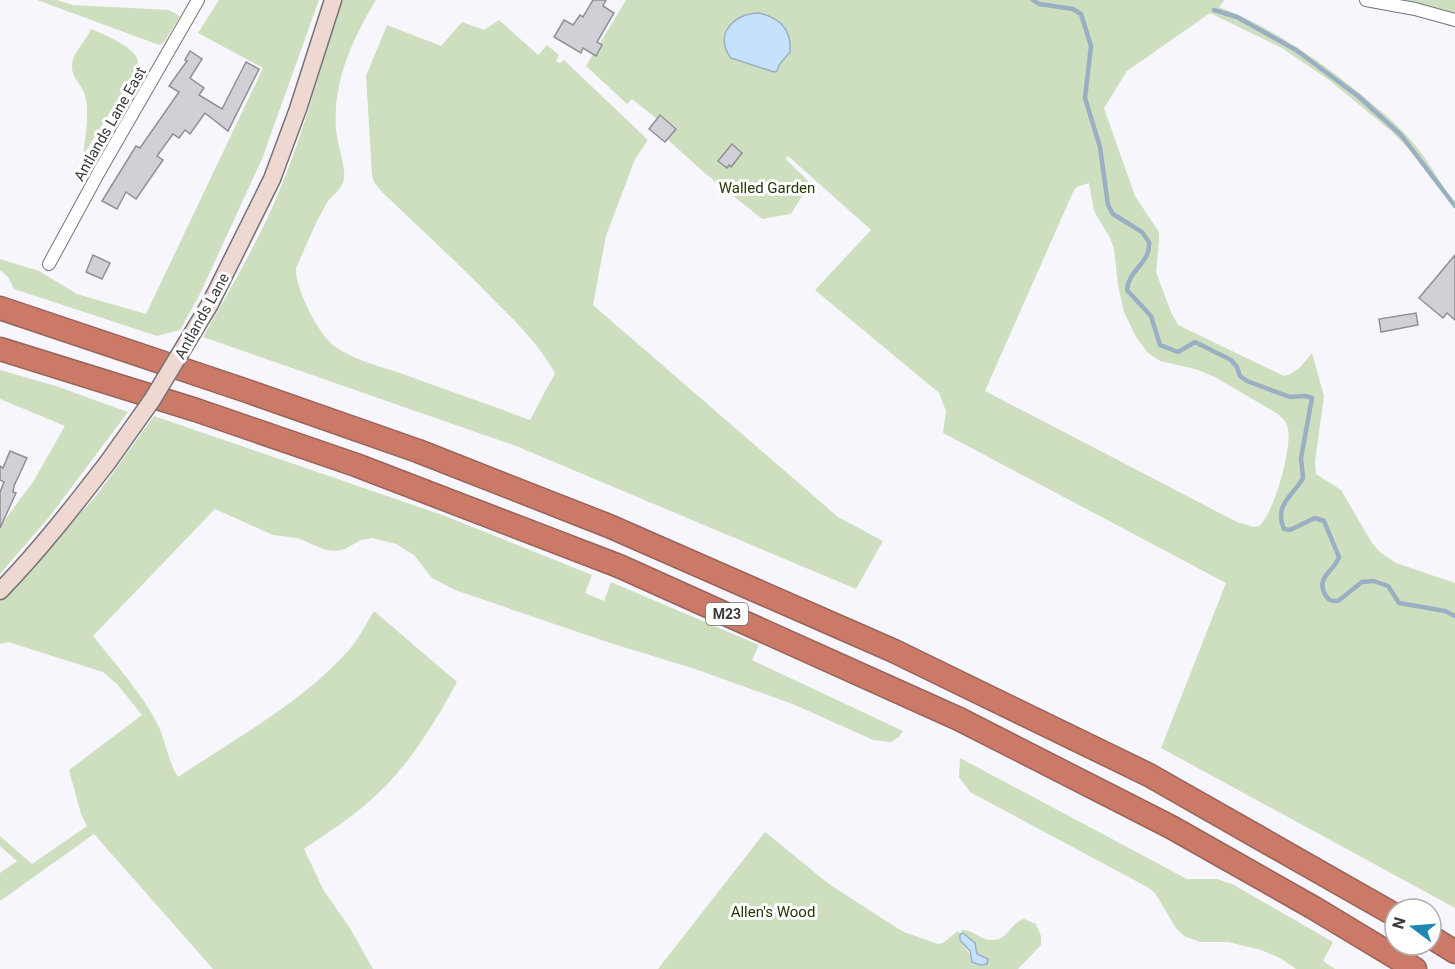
<svg xmlns="http://www.w3.org/2000/svg" width="1455" height="969" viewBox="0 0 1455 969" font-family="Roboto,sans-serif">
	<style>
		.green { fill: #cedfc0; fill-rule: evenodd }
		.water { fill: #c5e1fc; stroke: #9bafc2; stroke-width: 1.5 }
		.lines { fill: none; stroke-linecap: round; stroke-linejoin: round }
		.stream { stroke: #9bafc2; stroke-width: 4.5 }
		.building { fill: #d1d0d7; stroke: #918f96; stroke-width: 1.5 }
		.minor-casing { stroke: #747379; stroke-width: 14 }
		.secondary-casing { stroke: #747379; stroke-width: 19 }
		.motorway-casing { stroke: #986359; stroke-width: 25 }
		.minor { stroke: #fff; stroke-width: 12 }
		.secondary { stroke: #efd7d2; stroke-width: 16 }
		.motorway { stroke: #cb7a68; stroke-width: 22 }
		.secondary-bridge-casing { stroke: #747379; stroke-width: 19; stroke-linecap: butt }
		.secondary-bridge { stroke: #efd7d2; stroke-width: 16 }
		.labels { text-anchor: middle; stroke-width: 6; stroke-linejoin: round; paint-order: stroke }
		.shield { fill: #fff; stroke: #757476; stroke-width: 1.5 }
		.shield-label { font-size: 14px; font-weight: bold; fill: #3a393c }
		.street-label { font-size: 15px; fill: #3a393c; stroke: #fff }
		.park-label { font-size: 15px; fill: #233908; stroke: #fff }
	</style>
	<rect width="100%" height="100%" fill="#f7f6fd"/>
	<path class="green" d="M37 0H57L73 5 169 10 180 16 165 41 159 45Z
		M219 0H319L262 159 199 296 180 330 157 336 14 289 8 277 0 270V259L39 271 77 294 146 314 263 68 198 33Z
		M341 0H376C352 40 333 81 336 129 337 144 346 166 344 179 342 189 334 194 328 201 316 221 306 246 296 268 295 288 317 332 333 345 351 359 379 366 400 373 444 389 487 404 530 420L555 373C537 342 515 321 490 296 455 260 417 226 381 191L374 182 372 175 366 76 387 25 441 46 462 22 484 30 499 20 538 55 547 45 559 55 556 60 557 62 560 63 564 60 648 140 635 159 606 236 593 305 838 517 883 541 856 589 516 446 203 337C223 302 244 266 262 229 298 157 318 77 341 0Z
		M626 0H1225L1219 7C1272 27 1318 60 1362 95 1378 109 1395 122 1409 138 1427 158 1441 183 1455 206L1408 148 1391 131 1329 80 1282 48 1210 13 1127 71 1104 108 1135 196 1159 232V242L1156 272 1171 312 1178 325 1284 376C1296 374 1305 362 1312 353L1324 396 1315 462 1316 474 1341 490 1372 543 1381 553 1396 563 1455 583V908L1161 748 1226 583 943 433 946 411 939 393 815 290 871 230 788 156 786 159 810 183 791 214 762 219 707 175 667 139 676 128 661 115 657 119 632 99 627 104 586 66ZM732 145 742 153 731 167 729 165 727 168 718 161ZM1089 183 1094 211 1110 238 1114 249 1118 285 1124 312 1136 337 1148 353 1160 361 1195 369 1215 377 1278 414C1283 419 1287 422 1288 429 1292 448 1274 514 1259 526L1254 527 1237 522 985 391 1074 190 1077 187Z
		M1391 0H1455V16Z
		M91 29C103 34 138 48 138 62 137 69 133 75 130 80L83 156C85 137 90 114 85 95 82 85 71 77 72 66 72 53 86 41 91 29Z
		M0 370 56 386 128 412 50 516 0 574V526L33 482 65 426 0 399Z
		M154 416 445 516 592 575 585 593 604 601 611 582 759 645 752 660 903 731 899 737 891 742 873 740 795 705 695 669 607 642 455 590 432 578 414 555 396 544 372 538 361 540 345 549 335 551 326 550 297 538 273 535 215 509 93 636C115 664 142 693 158 725 166 742 168 761 178 777 235 739 304 701 349 650 359 638 366 624 374 611L457 682C432 728 405 772 364 806 345 822 324 835 304 849L324 891 350 928 373 969H213L94 834 0 901V873L17 861 0 846V836L32 864 87 826 81 814 69 770 142 715 117 684 103 672 8 642 0 644V601L96 496Z
		M960 758 1187 879H1217L1232 884 1333 942 1323 961 1335 969H1296L1280 958 1261 950 1228 942H1200L1184 936 1176 928 1155 893 1149 888 970 792 959 777Z
		M765 832 829 884 886 921 904 932 938 944 943 943 958 931 960 934C959 944 971 950 971 961L977 964 985 965 988 959 977 954 975 942 962 933 961 930C973 929 981 941 993 940 1008 940 1011 922 1024 919L1036 924 1041 936V945L1018 969H658Z"/>
	<path class="water" d="M759 13C780 18 792 30 790 52L779 65 777 71 774 72 731 58C713 35 734 13 759 13Z
		M963 933 975 943 977 954 988 959 987 964 980 965 972 962 970 951 960 940V934Z"/>
	<g class="lines">
		<path class="stream" d="M1033 0 1039 4 1073 9 1081 14 1091 46 1085 98 1100 147 1108 205 1113 214 1142 232 1149 242C1151 263 1128 270 1127 290L1151 316 1160 345 1178 352 1195 342 1231 360 1237 367 1240 376 1247 381 1290 397 1305 396 1312 398 1301 458 1303 478C1294 495 1273 505 1284 529L1290 530 1315 518 1324 521 1339 557C1335 571 1314 577 1326 596 1329 601 1332 601 1338 601L1362 582 1374 581 1388 586 1399 603 1445 611 1455 616
			M1214 10 1237 17 1296 50 1358 96 1401 135 1455 206"/>
	</g>
	<path class="building" d="M593 0H606L603 6 614 13 597 42 602 45 596 56 583 48 581 53 554 37 564 20 573 25 580 15 583 17Z
		M190 51 202 59 190 78 204 88 199 95 222 109 246 62 259 69 228 131 205 113 190 134 185 130 179 138 173 134 157 156 163 160 136 199 126 192 117 209 102 201 136 146 140 148 179 92 169 86 187 61 185 60Z
		M660 115 676 129 665 142 649 129Z
		M732 144 742 153 731 167 729 165 727 168 718 161Z
		M93 255 110 263 102 279 86 272Z
		M1455 255V320L1447 313 1443 318 1419 298Z
		M1416 313 1418 325 1381 332 1379 319Z
		M10 451 27 458 14 486 13 492 16 493 0 528V492L4 482 0 480V466L3 468Z"/>
	<g class="lines">
		<g class="minor-casing">
			<path id="minor" d="M1366 0 1415 9 1455 20
				M49 264 99 172 198 0"/>
		</g>
		<g class="secondary-casing">
			<path id="secondary" d="M210 304 272 179 298 109 333 0
				M0 591C39 551 74 506 108 462"/>
		</g>
		<g class="motorway-casing">
			<path id="motorway" d="M0 308 247 391 418 451 609 526 894 651 1149 775 1395 915
				M0 349 196 410 356 465 619 566 959 719 1171 827 1314 908 1415 969
				M1431 937 1455 952"/>
		</g>
		<use href="#minor" class="minor"/>
		<use href="#secondary" class="secondary"/>
		<use href="#motorway" class="motorway"/>
		<g class="secondary-bridge-casing">
			<path id="secondary-bridge" d="M108 462 152 400 210 304"/>
		</g>
		<use href="#secondary-bridge" class="secondary-bridge"/>
	</g>
	<g class="labels">
		<rect class="shield" x="706" y="603" width="42" height="22" rx="4.5"/>
		<g class="shield-label">
			<text x="727" y="619">M23</text>
		</g>
		<g class="street-label">
			<text transform="translate(110 124) rotate(-60)" y="5">Antlands Lane East</text>
			<text transform="translate(202 316) rotate(-61)" y="5">Antlands Lane</text>
		</g>
		<g class="park-label">
			<text x="767" y="193">Walled Garden</text>
			<text x="773" y="917">Allen's Wood</text>
		</g>
	</g>
	<g transform="translate(1413 927) rotate(286)"><circle r="28" fill="#ffffff" stroke="#b0b0b1" stroke-width="1.5"/>
	<path d="M0-4.5L10 22L0 15L-10 22Z" fill="#2189b1"/>
	<text y="-9" font-size="16" font-weight="bold" text-anchor="middle" fill="#3a393c">N</text>
	</g>
</svg>
